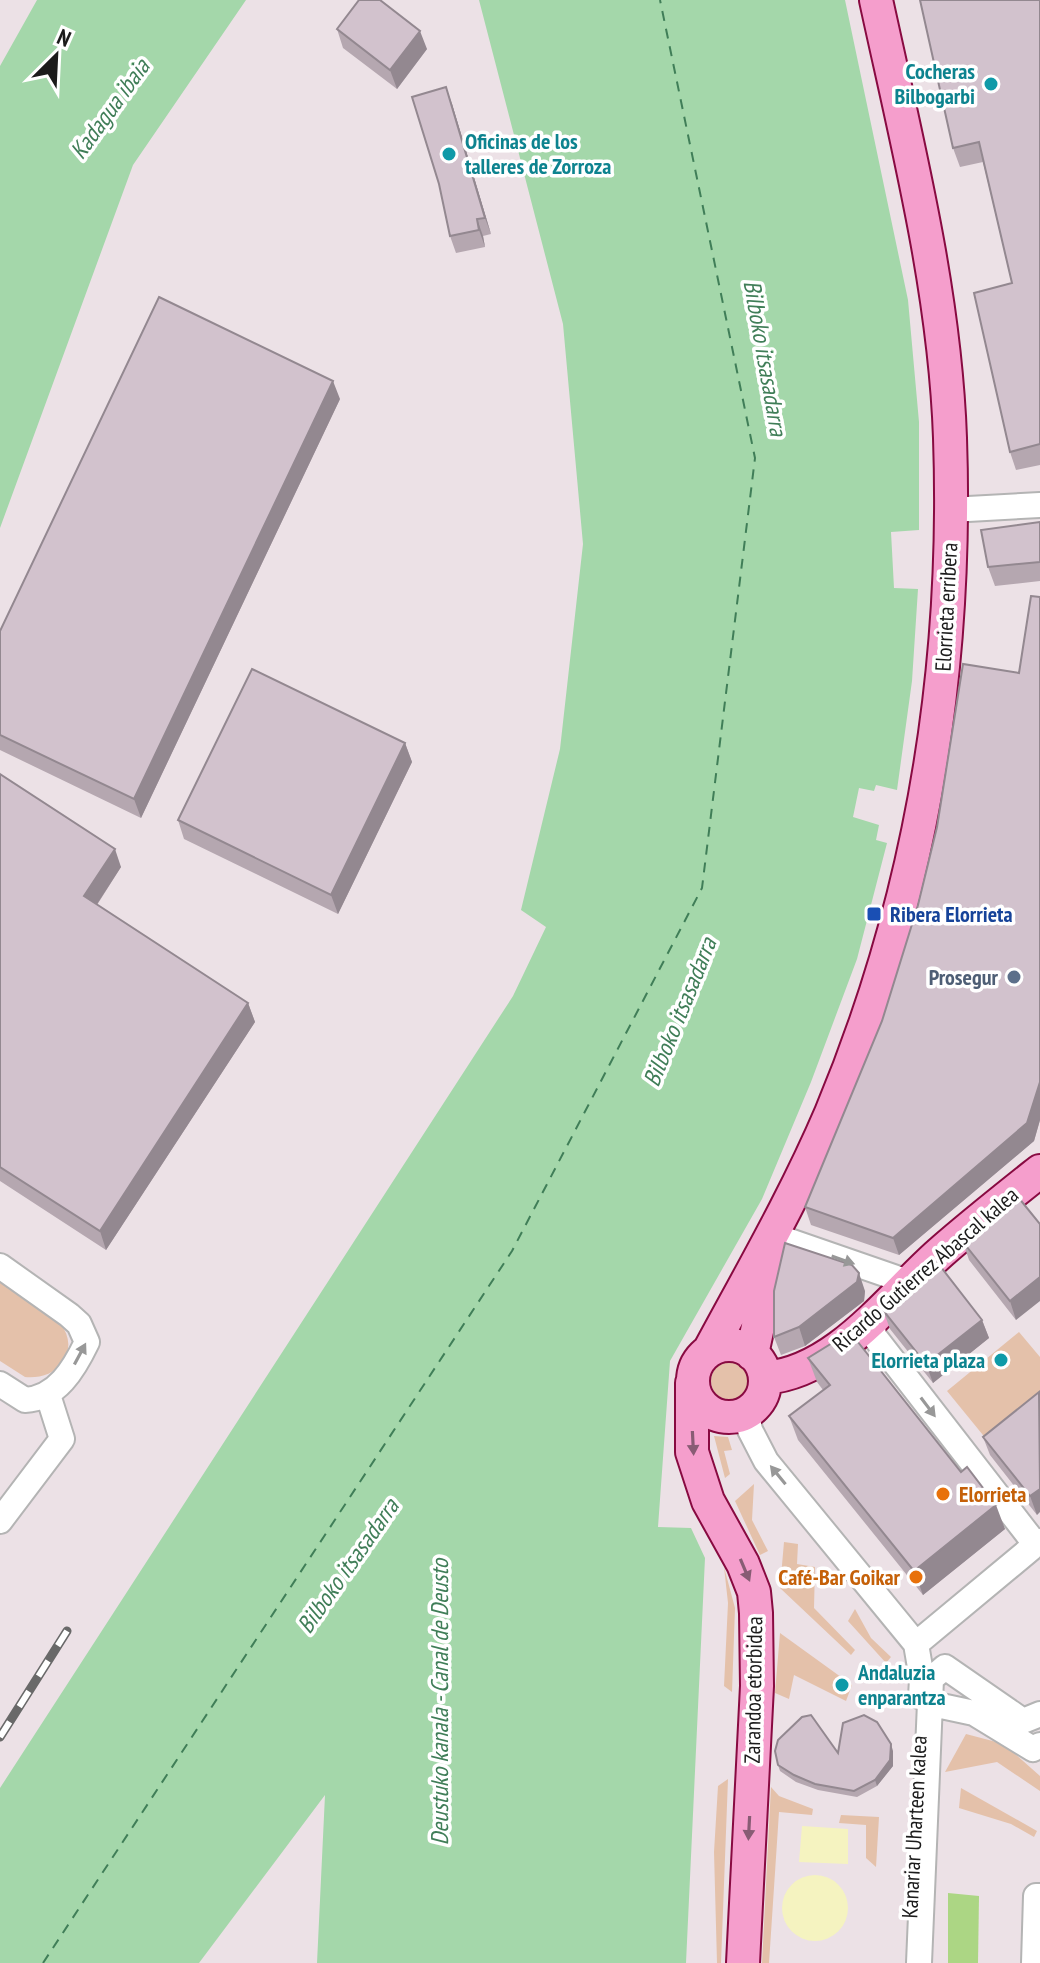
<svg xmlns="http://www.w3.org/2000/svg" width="1040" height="1963" viewBox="0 0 1040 1963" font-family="'PT Sans Narrow',sans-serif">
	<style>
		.grass { fill: #e4c1aa }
		.park { fill: #f5f3c0 }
		.pitch { fill: #acd684 }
		.water { fill: #a4d7aa }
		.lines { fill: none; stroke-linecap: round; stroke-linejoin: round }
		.ferry { stroke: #407e58; stroke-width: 2; stroke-dasharray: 10 8; stroke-linecap: butt }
		.minor-casing { stroke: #b4b4b4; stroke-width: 28 }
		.major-casing { stroke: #880a41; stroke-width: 36 }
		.minor { stroke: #fff; stroke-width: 24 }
		.major { stroke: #f59ecc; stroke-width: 32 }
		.rail-casing { stroke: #696969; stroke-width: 9 }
		.rail { stroke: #fff; stroke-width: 6; stroke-dasharray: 18; stroke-linecap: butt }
		.wall { fill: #b5a7b0 }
		.shaded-wall { fill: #938890 }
		.building { fill: #d2c2cd; stroke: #938890; stroke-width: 2 }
		.oneway { fill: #989898 }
		.oneway2 { fill: #885c74 }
		.culture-dot { fill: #0f9aa8; stroke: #fff; stroke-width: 3 }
		.transit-dot { fill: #1a4fb4; stroke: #fff; stroke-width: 3 }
		.service-dot { fill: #5c6f8a; stroke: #fff; stroke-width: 3 }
		.food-dot { fill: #e8710a; stroke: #fff; stroke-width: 3 }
		.labels { text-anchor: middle; stroke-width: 7; stroke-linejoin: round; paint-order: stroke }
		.culture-label { font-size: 22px; font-weight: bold; fill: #0d838f; stroke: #fff; text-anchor: end }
		.street-label { font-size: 22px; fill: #1b1b1b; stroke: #fff }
		.transit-label { font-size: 22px; font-weight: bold; fill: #164399; stroke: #fff; text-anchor: start }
		.service-label { font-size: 22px; font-weight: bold; fill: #4e5e75; stroke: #fff; text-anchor: end }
		.food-label { font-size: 22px; font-weight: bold; fill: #c56008; stroke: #fff; text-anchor: start }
		.water-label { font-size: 24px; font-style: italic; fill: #407e58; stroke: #fff }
	</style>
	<rect width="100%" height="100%" fill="#ece1e6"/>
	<path class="grass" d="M0 1276C24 1294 87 1324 63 1361 54 1375 40 1378 25 1377L0 1361Z
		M1019 1332 1040 1357V1397L987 1440 947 1391Z
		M711 1381a19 19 0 1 1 38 0a19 19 0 1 1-38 0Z
		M714 1436 728 1437 732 1450 724 1451 730 1474 725 1478Z
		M754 1484 752 1520 768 1551 760 1555 735 1501Z
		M784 1542 798 1544 797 1564 815 1567 814 1608 855 1650 851 1655 780 1588Z
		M724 1567 735 1608 732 1692 724 1686 728 1603Z
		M855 1609 871 1638 891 1657 886 1663 848 1621Z
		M780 1633 852 1685 846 1701 794 1675 789 1699 775 1693Z
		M966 1734 1004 1744 1040 1776V1791L997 1762 945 1772Z
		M728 1779 721 1963H717L714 1852 718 1786Z
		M771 1787 779 1796 813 1809 812 1815 779 1812 769 1963H762Z
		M961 1788 1037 1831 1034 1837 1011 1824 959 1808Z
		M841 1815 879 1817 876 1867 866 1858V1825L839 1823Z"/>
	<path class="park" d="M802 1826 848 1829V1864L799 1862Z
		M782 1908a33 33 0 1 1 66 0a33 33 0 1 1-66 0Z"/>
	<path class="pitch" d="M948 1893 979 1896 978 1963H948Z"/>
	<path class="water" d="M37 0H246L133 165 0 528V66Z
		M479 0H845L908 300 919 422V530L891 532 894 588 918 589 912 681 897 790 876 785 874 791 859 788 853 817 879 825 876 840 887 843 857 959 811 1082 762 1199 670 1361 658 1527 691 1528 705 1558 686 1963H317L325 1795 199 1963H0V1788L513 996 546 927 521 910 560 749 583 544 563 324Z"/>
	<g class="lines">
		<path class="ferry" d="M43 1963 512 1251 702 888 755 458 660 0"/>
		<g class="minor-casing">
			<path id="minor" d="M950 510 1040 505
				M778 1237 908 1282
				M0 1266 69 1315 79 1324 87 1342C74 1369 57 1398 25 1400L0 1384
				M872 1319 874 1336 1036 1545
				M747 1413 750 1430 766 1461 916 1644
				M0 1521 62 1439 48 1395
				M916 1644 922 1679 921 1697
				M916 1644 1040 1541
				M932 1704 974 1713 1033 1749 1040 1745
				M919 1963 931 1679 945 1667 1023 1721 1040 1714
				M1034 1963 1036 1896H1040"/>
		</g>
		<g class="major-casing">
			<path id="major" d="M693 1381a36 36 0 1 1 72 0a36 36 0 1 1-72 0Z
				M709 1351C751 1273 796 1195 831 1113 921 898 958 670 950 438 945 291 907 143 876 0
				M752 1354 774 1253
				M765 1378C837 1372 889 1298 940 1253 973 1224 1006 1198 1040 1171
				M692 1383V1452L708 1501 743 1564 754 1592 756 1613 757 1686 743 1963"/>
		</g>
		<use href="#minor" class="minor"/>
		<use href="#major" class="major"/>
		<g class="rail-casing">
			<path id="rail" d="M0 1737 67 1631"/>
		</g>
		<use href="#rail" class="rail"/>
	</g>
	<path class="wall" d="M1040 0V465L1016 470 1010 452 1012 283 983 162 960 167 953 148Z
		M337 29 427 49 397 89 343 48Z
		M452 104 491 234 483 236 485 247 456 253 450 236Z
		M340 399 141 818 0 750V631Z
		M1040 522V581L995 586 988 567Z
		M1040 597V1120L1034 1141 899 1255 811 1225 805 1207 882 1021 1019 673Z
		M405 743 412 762 338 914 184 839 178 820Z
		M0 774 121 867 97 905 248 1003 255 1022 106 1250 0 1181Z
		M1018 1197 1016 1320 969 1260 963 1242Z
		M865 1291 864 1301 805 1346 781 1355 774 1337Z
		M883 1310 982 1320 989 1338 933 1383 890 1329Z
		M808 1358 961 1472 1005 1529 923 1595 798 1440 789 1416 823 1390 817 1382Z
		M1039 1392 1037 1515 990 1455 983 1437Z
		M893 1751V1766L877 1786 857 1797 818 1790 796 1782 780 1771 778 1765Z"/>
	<path class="shaded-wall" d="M420 31 427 49 397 89 390 70Z
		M446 87 452 104 491 234 485 218Z
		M477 219 483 236 485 247 479 230Z
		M333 381 340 399 141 818 134 799Z
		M405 743 412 762 338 914 331 895Z
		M115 849 121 867 90 915 84 896Z
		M248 1003 255 1022 106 1250 100 1231Z
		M1040 1082V1120L1034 1141 899 1255 893 1238Z
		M859 1273 865 1291 864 1301 805 1346 799 1327Z
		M1040 1277V1301L1016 1320 1010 1301Z
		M982 1320 989 1338 933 1383 926 1364Z
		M1040 1489V1512L1037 1515 1030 1496Z
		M996 1505 1005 1529 923 1595 914 1571Z
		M891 1744 893 1751V1766L877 1786 875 1780Z"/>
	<path class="building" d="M359 0H380L420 31 390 70 337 29Z
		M920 0H1040V444L1010 452 974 293 1012 283 979 142 953 148Z
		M446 87 485 218 477 219 479 230 450 236 439 184 412 97Z
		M159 297 333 381 134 799 0 735V631Z
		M1040 522V562L988 567 981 530Z
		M1031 596 1040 597V1082L1027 1123 893 1238 805 1207 882 1021 918 905 937 827 963 664 1019 673Z
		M252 669 405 743 331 895 178 820Z
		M0 774 115 849 84 896 248 1003 100 1231 0 1167Z
		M1018 1197 1040 1224V1277L1010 1301 963 1242Z
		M785 1243 852 1265 859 1273 857 1282 799 1327 774 1337V1291Z
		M937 1262 982 1320 926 1364 883 1310Z
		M850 1332 961 1472 967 1467 996 1505 914 1571 789 1416 830 1385 808 1358Z
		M1039 1392 1040 1489 1030 1496 983 1437Z
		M811 1715 838 1753 843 1723 864 1715 877 1722 891 1744 890 1760 875 1780 854 1791 815 1784 794 1775 778 1765 775 1751 778 1740 802 1717Z"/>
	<defs><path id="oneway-solid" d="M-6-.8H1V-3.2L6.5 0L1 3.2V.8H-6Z" transform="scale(2)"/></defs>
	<g class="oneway">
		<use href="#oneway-solid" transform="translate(843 1260) rotate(19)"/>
		<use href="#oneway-solid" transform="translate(80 1354) rotate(-62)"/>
		<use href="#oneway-solid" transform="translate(928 1407) rotate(53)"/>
		<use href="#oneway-solid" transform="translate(778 1475) rotate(-129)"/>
	</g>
	<g class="oneway2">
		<use href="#oneway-solid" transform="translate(693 1443) rotate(87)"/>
		<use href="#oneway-solid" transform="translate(745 1570) rotate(67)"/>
		<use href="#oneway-solid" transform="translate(749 1828) rotate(93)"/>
	</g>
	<g class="culture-dot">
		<circle cx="991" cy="84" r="8"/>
		<circle cx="449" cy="154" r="8"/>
		<circle cx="1001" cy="1360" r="8"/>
		<circle cx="842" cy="1685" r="8"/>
	</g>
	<rect class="transit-dot" x="866" y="906" width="16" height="16" rx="4"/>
	<circle class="service-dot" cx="1014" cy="977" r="8"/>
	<g class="food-dot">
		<circle cx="943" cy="1494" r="8"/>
		<circle cx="916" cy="1577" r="8"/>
	</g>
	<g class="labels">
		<g class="culture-label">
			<text x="975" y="79">Cocheras<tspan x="975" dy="25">Bilbogarbi</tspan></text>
			<text x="465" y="149" text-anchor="start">Oficinas de los<tspan x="465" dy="25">talleres de Zorroza</tspan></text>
			<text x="985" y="1368">Elorrieta plaza</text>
			<text x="858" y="1680" text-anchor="start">Andaluzia<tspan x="858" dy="25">enparantza</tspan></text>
		</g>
		<g class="street-label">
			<text transform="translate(946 607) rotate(-87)" y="8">Elorrieta erribera</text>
			<text transform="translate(925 1269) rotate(-41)" y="8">Ricardo Gutierrez Abascal kalea</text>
			<text transform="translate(753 1690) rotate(-89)" y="8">Zarandoa etorbidea</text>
			<text transform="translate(914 1827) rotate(-87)" y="8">Kanariar Uharteen kalea</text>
		</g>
		<g class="transit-label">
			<text x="890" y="922">Ribera Elorrieta</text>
		</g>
		<g class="service-label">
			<text x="998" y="985">Prosegur</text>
		</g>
		<g class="food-label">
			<text x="959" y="1502">Elorrieta</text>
			<text x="900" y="1585" text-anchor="end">Café-Bar Goikar</text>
		</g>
		<g class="water-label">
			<text transform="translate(110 109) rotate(-54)" y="8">Kadagua ibaia</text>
			<text transform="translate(765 358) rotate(80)" y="8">Bilboko itsasadarra</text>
			<text transform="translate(680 1012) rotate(-68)" y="8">Bilboko itsasadarra</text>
			<text transform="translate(348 1566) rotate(-55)" y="8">Bilboko itsasadarra</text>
			<text transform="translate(440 1702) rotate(-90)" y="8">Deustuko kanala - Canal de Deusto</text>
		</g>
	</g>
	<g transform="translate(56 56) rotate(24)" stroke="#ffffff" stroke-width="6" paint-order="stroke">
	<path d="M0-6L14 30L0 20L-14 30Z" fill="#1b1b1b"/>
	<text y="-12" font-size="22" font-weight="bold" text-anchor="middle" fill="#1b1b1b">N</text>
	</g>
</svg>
